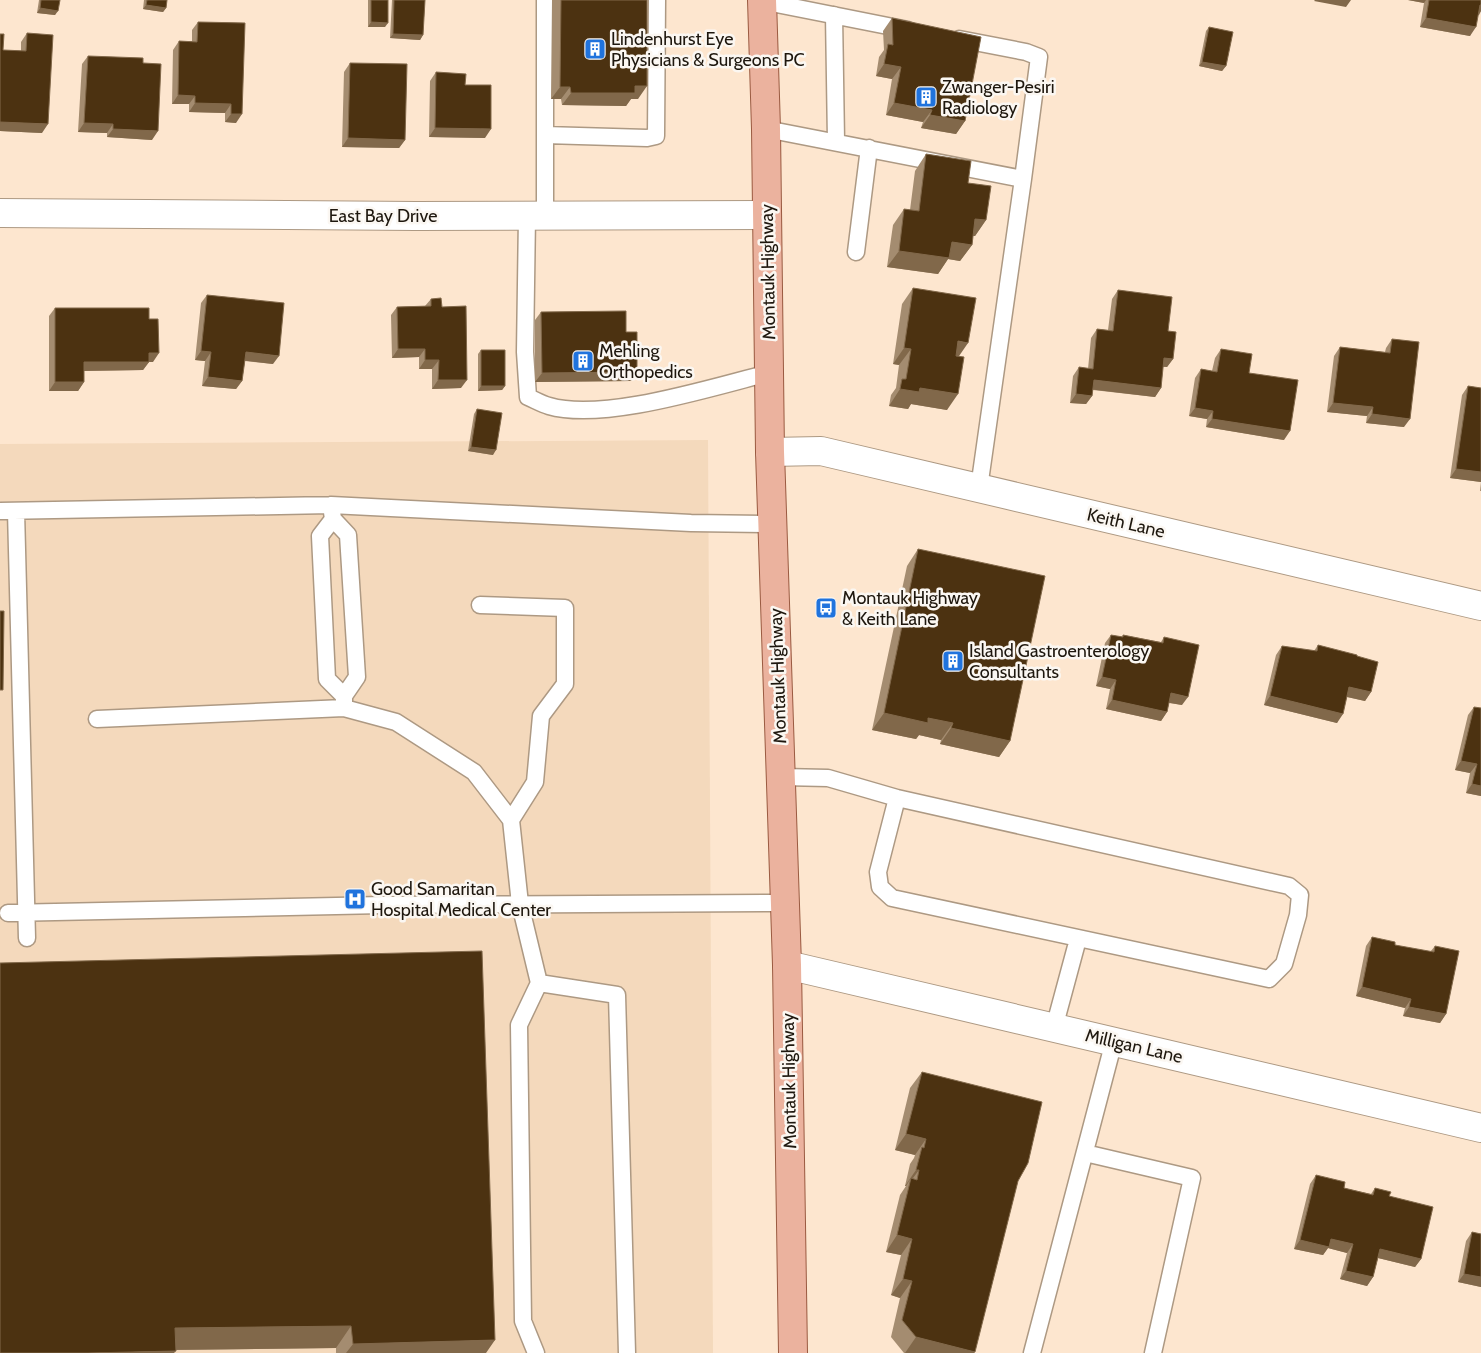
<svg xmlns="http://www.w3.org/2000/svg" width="1481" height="1353" viewBox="0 0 1481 1353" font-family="Cabin,sans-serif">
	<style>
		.built { fill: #f4d9bc }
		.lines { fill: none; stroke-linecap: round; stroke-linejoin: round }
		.service-casing { stroke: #ad9983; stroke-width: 19 }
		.minor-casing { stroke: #ad9983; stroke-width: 30 }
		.primary-casing { stroke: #9a5a41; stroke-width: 30 }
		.service { stroke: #fff; stroke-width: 16 }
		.minor { stroke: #fff; stroke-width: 28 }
		.primary { stroke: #ebb29e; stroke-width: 28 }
		.wall { fill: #a48c70 }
		.shaded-wall { fill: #81684a }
		.building { fill: #4c3211; stroke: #81684a }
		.labels { text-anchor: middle; stroke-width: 5; stroke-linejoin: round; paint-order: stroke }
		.poi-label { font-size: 18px; fill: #1e170e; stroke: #fbf7f2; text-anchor: start }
		.street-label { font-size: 18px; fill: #1e170e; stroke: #fbf7f2 }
	</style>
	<rect width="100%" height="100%" fill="#fde6cf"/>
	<path class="built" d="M708 440 713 1353H0V444Z"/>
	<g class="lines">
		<g class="service-casing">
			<path id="service" d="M762 1 908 30
				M834 15 836 141
				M959 39 1026 52 1039 57 1023 179
				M766 129 1023 179 979 488
				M545 135 647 138 656 136 657 0
				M527 216 525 352 528 397C535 400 542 404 549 406 604 422 712 387 769 373
				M545 216V0
				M856 252 869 148
				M331 505 333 519 348 535 357 677 344 696 327 679 320 536 333 519
				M0 511 331 505 691 523 773 524
				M16 511 27 938
				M480 605 565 608V684L541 716 535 782 511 820
				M344 708 396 722 474 772 511 820 520 904 539 983 519 1025 523 1321 536 1353
				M97 719 344 708V698
				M782 777 828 778 897 798 1289 886 1300 895 1298 915 1284 964 1269 979 892 898 880 887 878 872 897 798
				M8 913 383 905 785 903
				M539 983 617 995 627 1353
				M1054 1028 1078 939
				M1085 1153 1192 1178 1153 1353
				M1032 1353 1114 1041"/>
		</g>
		<g class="minor-casing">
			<path id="minor" d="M0 213 416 216 767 215
				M770 452 821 451 1481 606
				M787 965 1481 1128"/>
		</g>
		<g class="primary-casing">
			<path id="primary" d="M762 0 766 129 770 452 787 965 793 1353"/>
		</g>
		<use href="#service" class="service"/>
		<use href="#minor" class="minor"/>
		<use href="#primary" class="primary"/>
	</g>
	<path class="wall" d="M39 0H60L55 15 37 13Z
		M144 0H167L166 8 163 12 143 9Z
		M368 0H388L385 27H368Z
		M392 0H425L423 35 420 40 390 38Z
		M552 0H647L638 99H631L626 106 562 105 561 99H551Z
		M1408 0H1481V11L1478 14 1470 36 1420 27 1424 3Z
		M892 18 965 121 956 134 921 128 923 122 886 115 892 79 876 76 879 57 884 50 883 31Z
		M198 22 245 23 236 123 225 122V113L189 112V104H172L173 50 179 41H192V30Z
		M1209 27 1226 66 1222 71 1199 66 1206 31Z
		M27 33 42 133 0 131V34L3 50 21 51V42Z
		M88 56 143 63 152 140 107 137V133L78 132 82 64Z
		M350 63 405 140 399 148 342 147 344 72Z
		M436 72 465 85 485 138 429 137 430 81Z
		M926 154 968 183 986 220 975 236H973L972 245 960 261 948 259 938 274 887 267 893 225 904 209 910 210 915 171Z
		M913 288 959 356 947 410 911 404 908 409 889 406 891 395 896 388 899 365 893 364 902 304Z
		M1118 290 1168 331 1173 359 1167 367H1163L1161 388 1155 397 1093 390 1092 396 1086 404 1070 403 1073 376 1079 367 1088 369 1091 338 1097 329 1108 330 1112 299Z
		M207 295 273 364 245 361 242 381 236 389 202 386 205 361 195 360 201 303Z
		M431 299 442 307 461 388 432 389V369H419V357L392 358 391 315 397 307 425 306Z
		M55 308 149 319 153 362H149L143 370 84 371V382L78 391H49V316Z
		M541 312 626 332 631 381 535 382V320Z
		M1392 339 1404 427 1366 423 1367 416 1327 412 1334 356 1340 347 1385 352 1386 348Z
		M1221 349 1249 373 1284 440 1206 427 1207 419 1189 416 1195 378 1201 369 1212 371 1215 358Z
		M481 350 505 386 502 390 478 391V354Z
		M1468 386 1481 388V491H1480L1481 482 1450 478 1462 395Z
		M477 409 493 455 468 451 474 414Z
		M918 549 1010 741 999 757 940 744 941 740 919 735 916 739 872 730 907 566Z
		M1111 635 1122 637 1123 635 1161 642 1164 637 1182 705 1169 703 1167 712 1161 721 1106 709 1110 689 1096 686 1105 643Z
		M1318 645 1357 656 1371 692 1365 701 1347 697 1337 723 1264 705 1276 655 1282 646 1314 651Z
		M1474 707 1481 796 1466 793 1470 773 1455 770 1468 715Z
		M1372 937 1395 945 1430 952 1435 946 1446 1014 1440 1023 1403 1016 1405 1008 1356 996 1366 946Z
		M0 963 486 1353H336V1348L176 1350Z
		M922 1072 1018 1181 974 1353H904L891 1337 900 1298 891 1295 901 1255 886 1252 900 1195 906 1186H905L910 1164 914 1158 915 1155 895 1150 910 1088Z
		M1316 1175 1344 1188 1371 1194 1375 1188 1389 1196 1421 1259 1415 1267 1378 1258 1373 1277 1367 1286 1340 1279 1347 1253 1328 1248 1323 1255 1294 1249 1310 1184Z
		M1472 1232 1481 1234V1287L1458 1282 1466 1241Z"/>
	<path class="shaded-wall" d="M1315 0H1351L1346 7 1314 1Z
		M1408 0H1426L1424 3Z
		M146 5 166 8 163 12 143 9Z
		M1480 5H1481V11L1479 15 1474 14Z
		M40 8 58 11 55 15 37 13Z
		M1426 18 1476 27 1470 36 1420 27Z
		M371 22 388 23 385 27H368Z
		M393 34 423 35 420 40 390 38Z
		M1202 62 1226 66 1222 71 1199 66Z
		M884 64 901 67 892 79 876 76Z
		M635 86H647L638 99H631L626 106 562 105 571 93Z
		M560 87H570L561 99H551Z
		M178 95 195 96 189 104H172Z
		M195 103 231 104 225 113 189 112Z
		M894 103 932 110 923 122 886 115Z
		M231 114H242L236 123 225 122Z
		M930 115 965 121 956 134 921 128Z
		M0 122 48 124 42 133 0 131Z
		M84 123 113 124 107 133 78 132Z
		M435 128 491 129 485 138 429 137Z
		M113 129 158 131 152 140 107 137Z
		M348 138 405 140 399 148 342 147Z
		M975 219 986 220 975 236 964 235Z
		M952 242 972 245 960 261 948 259 938 274 887 267 899 251Z
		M958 341 968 343 957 359 947 358Z
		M904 348 911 349 899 365 893 364Z
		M398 349H425L419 357 392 358Z
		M201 351 211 352 205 361 195 360Z
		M246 352 279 356 273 364 240 360Z
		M149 353H159L153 362H149L143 370 78 371 84 362Z
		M1164 358 1173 359 1167 367 1158 366Z
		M425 360H439L432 369H419Z
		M637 372 631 381 535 382 542 373Z
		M208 377 242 381 236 389 202 386Z
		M438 380H467L461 388 432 389Z
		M1094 380 1161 388 1155 397 1088 389Z
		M55 382H84L78 391H49Z
		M481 386H505L502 390 478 391Z
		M920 388 958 394 947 410 911 404 908 409 889 406 900 389Z
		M1076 394 1092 396 1086 404 1070 403Z
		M1333 403 1373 407 1367 416 1327 412Z
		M1195 408 1213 411 1207 419 1189 416Z
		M1372 414 1410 419 1404 427 1366 423Z
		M1212 419 1290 431 1284 440 1206 427Z
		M471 447 496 450 493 455 468 451Z
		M1456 469 1481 472V482L1450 478Z
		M1102 677 1116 680 1110 689 1096 686Z
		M1349 687 1371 692 1365 701 1343 696Z
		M1171 693 1188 697 1182 705 1165 702Z
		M1270 696 1343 714 1337 723 1264 705Z
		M1112 700 1167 712 1161 721 1106 709Z
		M884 713 928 718 953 723 941 740 919 735 916 739 872 730Z
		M951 728 1010 741 999 757 940 744Z
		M1461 761 1477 764 1470 773 1455 770Z
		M1472 784 1481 786V796L1466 793Z
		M1362 987 1411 999 1405 1008 1356 996Z
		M1409 1007 1446 1014 1440 1023 1403 1016Z
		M906 1134 926 1139 915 1155 895 1150Z
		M916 1170H919L910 1182 911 1178 906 1186H905Z
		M897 1235 912 1239 901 1255 886 1252Z
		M1331 1239 1353 1244 1347 1253 1328 1248 1323 1255 1294 1249 1300 1240Z
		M1380 1249 1421 1259 1415 1267 1374 1257Z
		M1346 1271 1373 1277 1367 1286 1340 1279Z
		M1464 1274 1481 1277V1287L1458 1282Z
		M903 1279 912 1281 900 1298 891 1295Z
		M351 1326 336 1348 160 1350 175 1328Z
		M916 1337 975 1352 974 1353H905Z
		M495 1340 486 1353H346L353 1344Z
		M176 1351 174 1353H88Z"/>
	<path class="building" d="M41 0H60L58 11 40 8Z
		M147 0H167L166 8 146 5Z
		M371 0H388V23L371 22Z
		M394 0H425L423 35 393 34Z
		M561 0H647V86H635V93H571L570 87H560Z
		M1429 0H1481V5H1480L1476 27 1426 18Z
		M892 18 981 37 965 121 930 115 932 110 894 103 901 67 884 64 888 44 893 45Z
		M198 22 245 23 242 114H231V104L195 103V96L178 95 179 41 197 42Z
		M1209 27 1233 32 1226 66 1202 62Z
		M27 33 53 35 48 124 0 122V34H4L3 50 26 51Z
		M88 56 143 58V63L161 64 158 131 113 129V124L84 123Z
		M350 63 407 64 405 140 348 138Z
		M436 72 466 74 465 85H491V129L435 128Z
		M926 154 971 161 968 183 991 186 986 220 975 219 972 245 952 242 949 258 899 251 904 209 919 211Z
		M913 288 976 298 968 343 958 341 956 356 964 357 958 394 920 388 919 392 900 389 902 379H906L911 349 904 348Z
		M1118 290 1172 297 1168 331 1176 332 1173 359 1164 358 1161 388 1094 380 1092 396 1076 394 1079 367 1093 369 1097 329 1113 331Z
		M207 295 284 303 279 356 246 352 242 381 208 377 211 352 201 351Z
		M441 298 442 307 466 306 467 380H438L439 360H425V349H398L397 307 431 306V299Z
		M55 308H149V319H158L159 353H149V362H84V382H55Z
		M626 311V332H637V372L542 373 541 312Z
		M1392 339 1419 342 1410 419 1372 414 1373 407 1333 403 1340 347 1390 353Z
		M1221 349 1252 354 1249 373 1298 380 1290 431 1212 419 1213 411 1195 408 1201 369 1217 372Z
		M481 350H505V386H481Z
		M1468 386 1481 388V472L1456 469Z
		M477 409 502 413 496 450 471 447Z
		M918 549 1045 576 1010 741 951 728 953 723 928 718V723L884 713Z
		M0 611H4L3 690H0Z
		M1111 635 1123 637V635L1163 643 1164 637 1199 645 1188 697 1171 693 1167 712 1112 700 1116 680 1102 677Z
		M1318 645 1357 655V656L1378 662 1371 692 1349 687 1343 714 1270 696 1282 646 1317 651Z
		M1474 707 1481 708V786L1472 784 1477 764 1461 761Z
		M1372 937 1395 942V945L1434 952 1435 946 1459 951 1446 1014 1409 1007 1411 999 1362 987Z
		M482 951 495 1340 353 1344 351 1326 175 1328 176 1351 88 1353H0V963Z
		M922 1072 1042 1102 1028 1163 1018 1181 975 1352 916 1337 902 1320 912 1281 903 1279 912 1239 897 1235 911 1178 917 1180 919 1170H916L922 1147 924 1148 926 1139 906 1134Z
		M1316 1175 1345 1182 1344 1188 1373 1195 1375 1188 1391 1192 1389 1196 1433 1207 1421 1259 1380 1249 1373 1277 1346 1271 1353 1244 1331 1239 1329 1247 1300 1240Z
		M1472 1232 1481 1234V1277L1464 1274Z"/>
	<defs>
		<g id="building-square" transform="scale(1.125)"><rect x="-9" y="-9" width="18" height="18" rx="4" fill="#2073dd" stroke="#fbf7f2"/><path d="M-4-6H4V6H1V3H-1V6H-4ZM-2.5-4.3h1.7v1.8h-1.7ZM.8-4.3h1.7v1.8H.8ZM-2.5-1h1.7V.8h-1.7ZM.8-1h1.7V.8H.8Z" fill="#fff"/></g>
		<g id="bus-square" transform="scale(1.125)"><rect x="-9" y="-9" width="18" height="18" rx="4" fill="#2073dd" stroke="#fbf7f2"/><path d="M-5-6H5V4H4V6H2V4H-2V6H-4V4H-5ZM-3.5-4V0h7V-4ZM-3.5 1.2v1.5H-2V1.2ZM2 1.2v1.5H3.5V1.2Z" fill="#fff"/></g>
		<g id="hospital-square" transform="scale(1.125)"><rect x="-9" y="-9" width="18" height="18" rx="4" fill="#2073dd" stroke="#fbf7f2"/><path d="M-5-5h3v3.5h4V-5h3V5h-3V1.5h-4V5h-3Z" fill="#fff"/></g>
	</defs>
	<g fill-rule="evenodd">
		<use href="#building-square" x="595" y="49"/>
		<use href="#building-square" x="926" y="97"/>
		<use href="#building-square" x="583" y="361"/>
		<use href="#bus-square" x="826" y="608"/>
		<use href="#building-square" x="953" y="661"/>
		<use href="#hospital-square" x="355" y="899"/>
	</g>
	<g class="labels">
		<g class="poi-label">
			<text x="611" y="45">Lindenhurst Eye<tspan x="611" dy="21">Physicians &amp; Surgeons PC</tspan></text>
			<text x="942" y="93">Zwanger-Pesiri<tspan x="942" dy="21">Radiology</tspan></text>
			<text x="599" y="357">Mehling<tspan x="599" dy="21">Orthopedics</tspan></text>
			<text x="842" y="604">Montauk Highway<tspan x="842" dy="21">&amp; Keith Lane</tspan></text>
			<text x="969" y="657">Island Gastroenterology<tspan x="969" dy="21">Consultants</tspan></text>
			<text x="371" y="895">Good Samaritan<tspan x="371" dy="21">Hospital Medical Center</tspan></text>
		</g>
		<g class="street-label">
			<text x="383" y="222">East Bay Drive</text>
			<text transform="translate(768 272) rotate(-91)" y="6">Montauk Highway</text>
			<text transform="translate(1126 523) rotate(13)" y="6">Keith Lane</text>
			<text transform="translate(778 676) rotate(-92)" y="6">Montauk Highway</text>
			<text transform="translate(1134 1046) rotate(13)" y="6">Milligan Lane</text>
			<text transform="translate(789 1081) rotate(-91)" y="6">Montauk Highway</text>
		</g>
	</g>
</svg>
